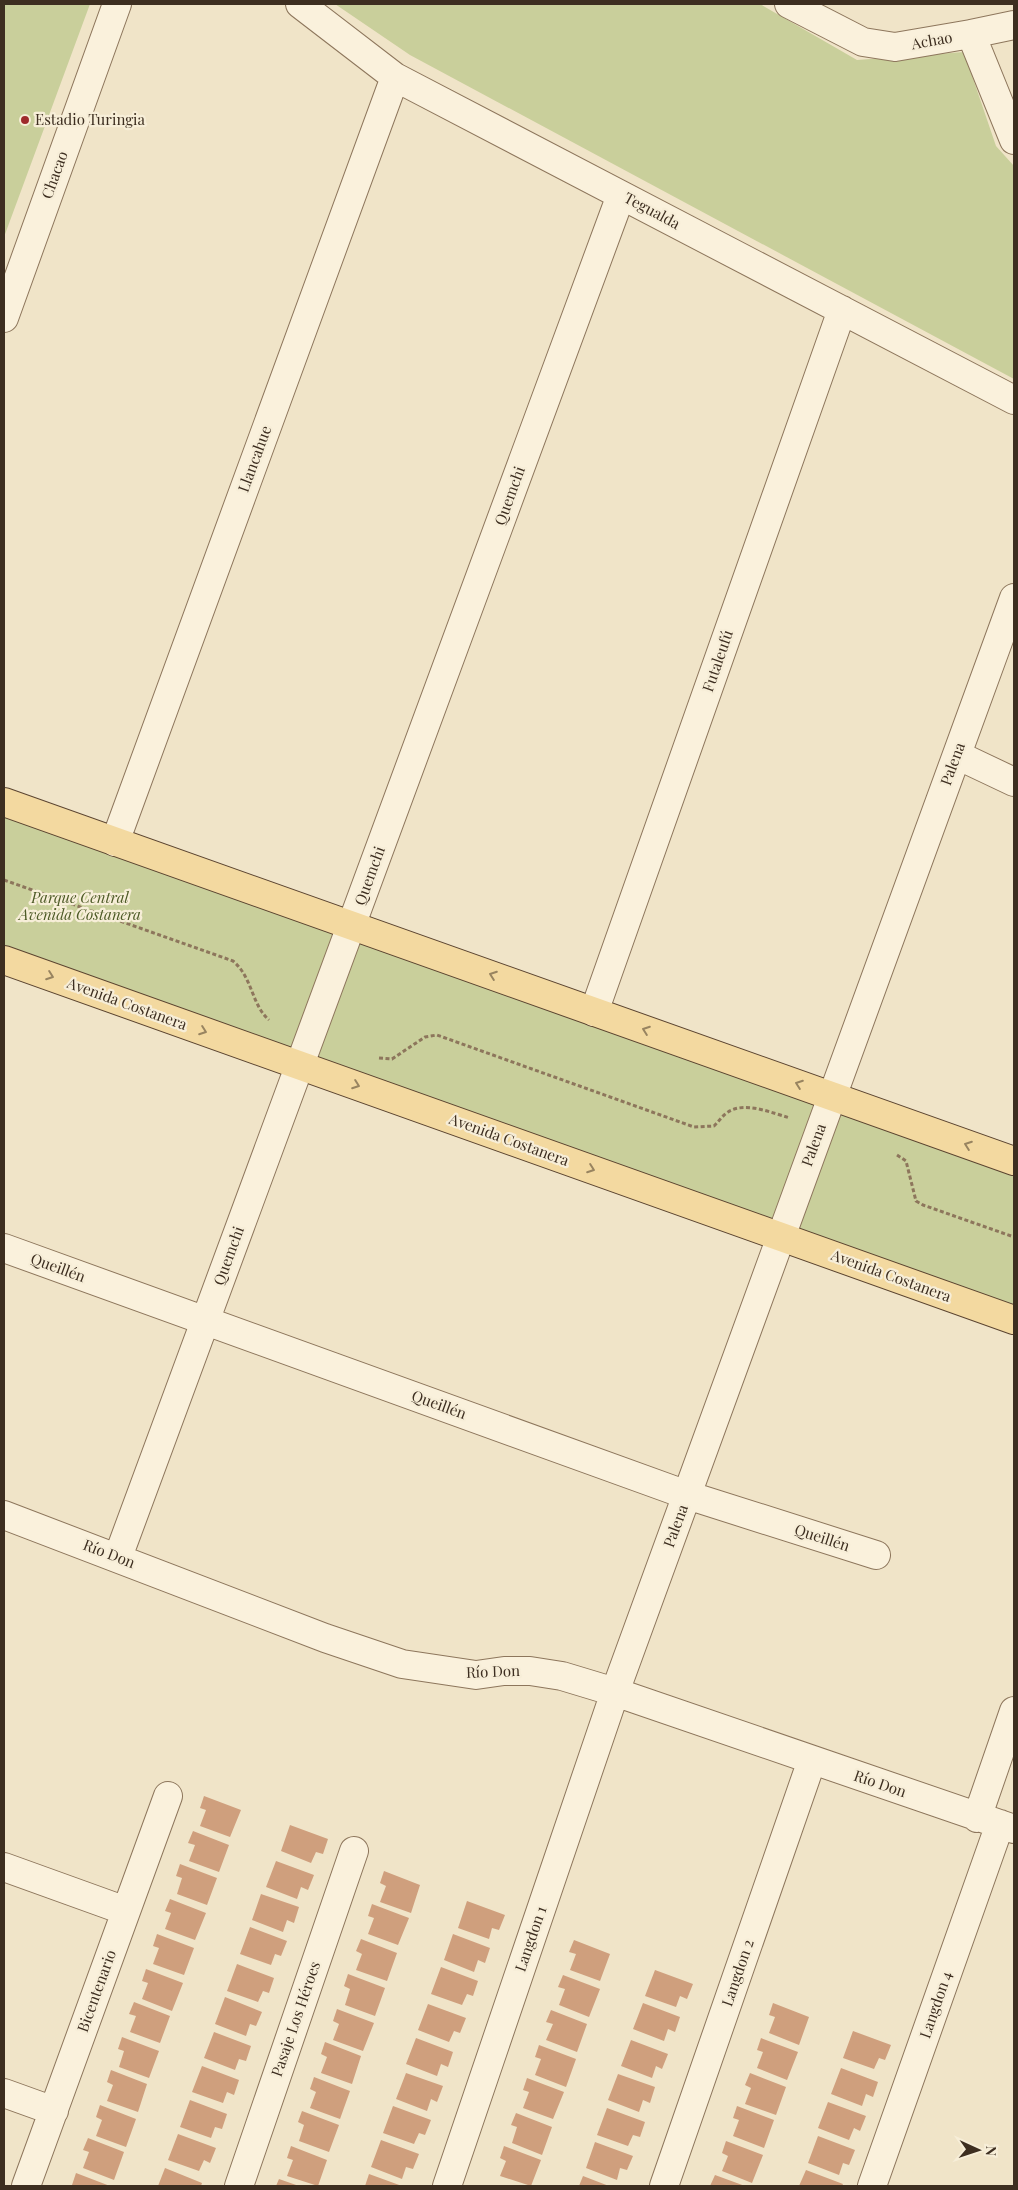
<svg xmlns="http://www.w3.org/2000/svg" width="1018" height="2190" viewBox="0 0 1018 2190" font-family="'Playfair Display',serif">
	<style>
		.green { fill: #c9cf9b }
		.building { fill: #cf9f7d }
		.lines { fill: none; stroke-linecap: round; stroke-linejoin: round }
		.street-casing { stroke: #8d765c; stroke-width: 30 }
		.primary-casing { stroke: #5b4430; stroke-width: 30 }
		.path { stroke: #8d765c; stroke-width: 3; stroke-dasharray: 4 2.5; stroke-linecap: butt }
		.street { stroke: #faf1dc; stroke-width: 28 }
		.primary { stroke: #f3d9a0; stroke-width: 28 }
		.oneway { stroke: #988460 }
		.poi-dot { fill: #9e2a2b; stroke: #f7eed8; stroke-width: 2 }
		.labels { text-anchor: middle; stroke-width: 4.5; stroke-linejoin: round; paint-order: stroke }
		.street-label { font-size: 15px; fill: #3d2e20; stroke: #f7eed8 }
		.poi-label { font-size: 15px; fill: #3d2e20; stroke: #f7eed8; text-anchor: start }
		.park-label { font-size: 15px; font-style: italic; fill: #4d5a26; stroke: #f7eed8 }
	</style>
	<rect width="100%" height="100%" fill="#f0e4c8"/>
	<path class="green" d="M4 4H90L4 237Z
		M335 4H760L857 60 964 52 996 146 1014 166V379L410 55Z
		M4 808 1014 1169V1312L4 952Z"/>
	<path class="building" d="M204 1796 241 1810 230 1837 200 1826 206 1810 200 1808Z
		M290 1825 328 1839 323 1854 316 1852 311 1863 281 1851Z
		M193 1831 229 1845 219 1872 189 1861 195 1845 188 1843Z
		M276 1861 314 1875 308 1890 301 1887 297 1899 266 1887Z
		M180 1864 217 1878 207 1905 177 1894 182 1878 176 1876Z
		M384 1871 420 1885 411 1913 380 1902 386 1886 380 1883Z
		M261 1894 299 1907 294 1923 287 1920 283 1932 252 1920Z
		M170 1899 206 1913 195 1940 165 1929 171 1913 165 1911Z
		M467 1901 505 1915 499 1930 492 1928 489 1939 458 1928Z
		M372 1904 409 1918 398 1945 368 1934 374 1918 368 1916Z
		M250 1927 287 1941 281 1956 275 1954 271 1965 240 1954Z
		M157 1934 194 1948 184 1975 153 1964 159 1948 153 1946Z
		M453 1934 490 1948 485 1963 478 1960 474 1972 444 1960Z
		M361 1939 397 1953 387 1981 356 1970 362 1954 356 1951Z
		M574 1940 610 1954 600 1981 570 1970 576 1954 569 1952Z
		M237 1964 274 1978 269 1993 263 1991 258 2002 227 1991Z
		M441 1967 478 1981 473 1996 467 1994 462 2005 431 1994Z
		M146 1969 183 1983 172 2011 142 1999 148 1983 142 1981Z
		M655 1970 693 1984 687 1999 680 1996 676 2007 645 1996Z
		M348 1974 385 1988 375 2016 345 2005 350 1989 344 1986Z
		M563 1975 600 1989 589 2017 559 2005 565 1989 558 1987Z
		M225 1997 262 2012 256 2026 250 2024 246 2036 215 2024Z
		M134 2002 170 2016 160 2043 130 2032 136 2016 129 2014Z
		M643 2003 680 2017 675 2032 668 2029 664 2041 633 2029Z
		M773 2003 809 2017 799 2045 769 2033 775 2017 769 2015Z
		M428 2004 466 2018 460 2033 454 2031 449 2042 418 2030Z
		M337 2009 374 2023 363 2051 333 2040 339 2024 333 2021Z
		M551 2010 587 2024 577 2052 546 2040 553 2024 546 2022Z
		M853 2031 891 2045 885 2060 879 2058 874 2069 843 2058Z
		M214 2032 251 2046 246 2061 239 2059 235 2070 204 2058Z
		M122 2037 159 2051 149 2078 119 2067 124 2051 118 2049Z
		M416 2038 453 2052 448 2067 441 2064 437 2076 406 2064Z
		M761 2038 798 2052 787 2080 757 2068 763 2052 757 2050Z
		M631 2040 668 2054 662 2069 656 2066 652 2078 621 2066Z
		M325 2042 361 2056 352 2084 321 2073 327 2057 321 2054Z
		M539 2045 576 2059 566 2087 535 2075 541 2059 535 2057Z
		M202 2066 239 2080 234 2095 227 2092 223 2103 192 2092Z
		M841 2068 878 2082 873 2097 866 2094 862 2106 831 2094Z
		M111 2070 147 2084 138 2112 107 2101 113 2085 107 2082Z
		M406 2073 443 2086 437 2102 431 2099 427 2111 396 2099Z
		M750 2073 786 2087 776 2115 745 2104 751 2088 745 2085Z
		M618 2074 655 2087 650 2103 643 2100 639 2112 608 2100Z
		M314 2077 350 2091 340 2119 310 2108 316 2092 310 2089Z
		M527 2078 564 2092 553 2119 523 2108 529 2092 523 2090Z
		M190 2100 227 2114 222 2129 215 2127 211 2138 180 2127Z
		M828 2102 866 2116 860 2131 854 2128 849 2140 818 2128Z
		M100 2105 136 2119 126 2147 96 2136 102 2120 96 2117Z
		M393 2106 431 2120 425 2135 419 2133 414 2144 383 2133Z
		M737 2106 774 2120 764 2148 733 2136 739 2120 733 2118Z
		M607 2108 645 2122 640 2137 633 2135 628 2146 597 2135Z
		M302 2111 339 2125 329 2152 299 2141 304 2125 298 2122Z
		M516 2113 552 2127 542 2155 512 2143 517 2127 511 2125Z
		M178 2134 216 2148 210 2163 204 2160 199 2171 168 2160Z
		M818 2136 855 2150 849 2165 843 2163 839 2175 808 2163Z
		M88 2138 124 2152 114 2180 83 2168 89 2152 83 2150Z
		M381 2140 419 2154 413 2169 406 2167 402 2179 371 2167Z
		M726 2141 763 2155 752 2183 722 2171 728 2156 722 2153Z
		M595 2142 633 2156 627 2170 620 2168 617 2180 586 2168Z
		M291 2146 327 2160 318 2186 287 2176 293 2160 287 2158Z
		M504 2146 541 2160 531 2186 500 2176 506 2161 500 2158Z
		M165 2168 202 2183 201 2186H158Z
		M806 2170 843 2184 842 2186H799Z
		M76 2173 110 2186H75L72 2185Z
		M369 2174 402 2186H365Z
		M715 2175 745 2186H710Z
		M583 2176 609 2186H579Z
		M279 2179 299 2186H276Z"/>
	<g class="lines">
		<g class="street-casing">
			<path id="street" d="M300 4 395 77 1014 400
				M789 4 863 42 895 47 971 34 1014 140
				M971 34 1014 25
				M4 318 117 4
				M957 755 1014 782
				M115 842 395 77
				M594 1012 842 310
				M4 1248 687 1495 876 1555
				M4 1515 325 1638 402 1664 476 1675 504 1671H530L562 1676 615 1692 1014 1829
				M118 1557 621 195
				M977 1818 1014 1711
				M4 1867 126 1911
				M4 2093 54 2111
				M26 2186 168 1796
				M239 2186 354 1851
				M447 2186 615 1692 1014 598
				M664 2186 812 1760
				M872 2186 1000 1824"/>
		</g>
		<g class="primary-casing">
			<path id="primary" d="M4 802 1014 1161
				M4 960 1014 1320"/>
		</g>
		<path class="path" d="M4 880 233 961C253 978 251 1004 269 1020
			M379 1058 392 1059 425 1037 437 1035 694 1127 714 1126C719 1121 723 1115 728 1112 745 1101 772 1113 790 1118
			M897 1155 906 1161 916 1201 923 1205 1014 1237"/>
		<use href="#street" class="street"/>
		<use href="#primary" class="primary"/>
	</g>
	<defs><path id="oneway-chevron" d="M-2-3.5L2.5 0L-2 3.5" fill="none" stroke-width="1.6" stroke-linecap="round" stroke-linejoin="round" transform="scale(1.25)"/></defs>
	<g class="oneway">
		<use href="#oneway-chevron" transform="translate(493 975) rotate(-160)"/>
		<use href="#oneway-chevron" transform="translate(50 976) rotate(20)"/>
		<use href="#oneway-chevron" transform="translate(646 1030) rotate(-160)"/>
		<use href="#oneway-chevron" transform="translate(203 1031) rotate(20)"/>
		<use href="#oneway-chevron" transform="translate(799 1084) rotate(-160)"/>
		<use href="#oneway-chevron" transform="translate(356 1085) rotate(20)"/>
		<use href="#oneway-chevron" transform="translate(968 1145) rotate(-160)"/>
		<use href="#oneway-chevron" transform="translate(591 1169) rotate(20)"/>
	</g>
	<circle class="poi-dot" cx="25" cy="120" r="5"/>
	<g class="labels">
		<g class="street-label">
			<text transform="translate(932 41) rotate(-10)" y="5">Achao</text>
			<text transform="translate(55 175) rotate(-70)" y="5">Chacao</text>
			<text transform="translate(652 211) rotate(28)" y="5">Tegualda</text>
			<text transform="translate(255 459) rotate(-70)" y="5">Llancahue</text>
			<text transform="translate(510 496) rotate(-70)" y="5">Quemchi</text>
			<text transform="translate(718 661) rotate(-71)" y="5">Futaleufú</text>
			<text transform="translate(953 764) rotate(-70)" y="5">Palena</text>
			<text transform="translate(370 876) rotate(-70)" y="5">Quemchi</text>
			<text transform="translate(127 1004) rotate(20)" y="5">Avenida Costanera</text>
			<text transform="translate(509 1140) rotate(20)" y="5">Avenida Costanera</text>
			<text transform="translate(814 1145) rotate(-70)" y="5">Palena</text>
			<text transform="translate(229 1256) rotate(-70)" y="5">Quemchi</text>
			<text transform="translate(58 1268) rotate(20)" y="5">Queillén</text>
			<text transform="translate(891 1276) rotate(20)" y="5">Avenida Costanera</text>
			<text transform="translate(439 1405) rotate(20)" y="5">Queillén</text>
			<text transform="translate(676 1526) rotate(-70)" y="5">Palena</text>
			<text transform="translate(822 1538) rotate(18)" y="5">Queillén</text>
			<text transform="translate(109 1554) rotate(21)" y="5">Río Don</text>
			<text transform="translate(493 1672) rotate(-2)" y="5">Río Don</text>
			<text transform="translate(880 1784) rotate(19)" y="5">Río Don</text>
			<text transform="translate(531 1939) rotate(-71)" y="5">Langdon 1</text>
			<text transform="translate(738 1973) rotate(-71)" y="5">Langdon 2</text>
			<text transform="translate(97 1991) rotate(-70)" y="5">Bicentenario</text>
			<text transform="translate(936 2005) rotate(-71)" y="5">Langdon 4</text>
			<text transform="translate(296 2019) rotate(-71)" y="5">Pasaje Los Héroes</text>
		</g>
		<g class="poi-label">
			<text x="35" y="125">Estadio Turingia</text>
		</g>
		<g class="park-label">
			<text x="80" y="903">Parque Central<tspan x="80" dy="17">Avenida Costanera</tspan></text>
		</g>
	</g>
	<rect width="1018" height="2190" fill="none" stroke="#3d2e20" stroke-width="10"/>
	<g transform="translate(978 2150) rotate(93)" stroke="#f7eed8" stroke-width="4" paint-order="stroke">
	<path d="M0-4L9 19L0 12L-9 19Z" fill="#3d2e20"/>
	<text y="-8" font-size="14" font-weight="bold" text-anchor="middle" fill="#3d2e20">N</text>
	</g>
</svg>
